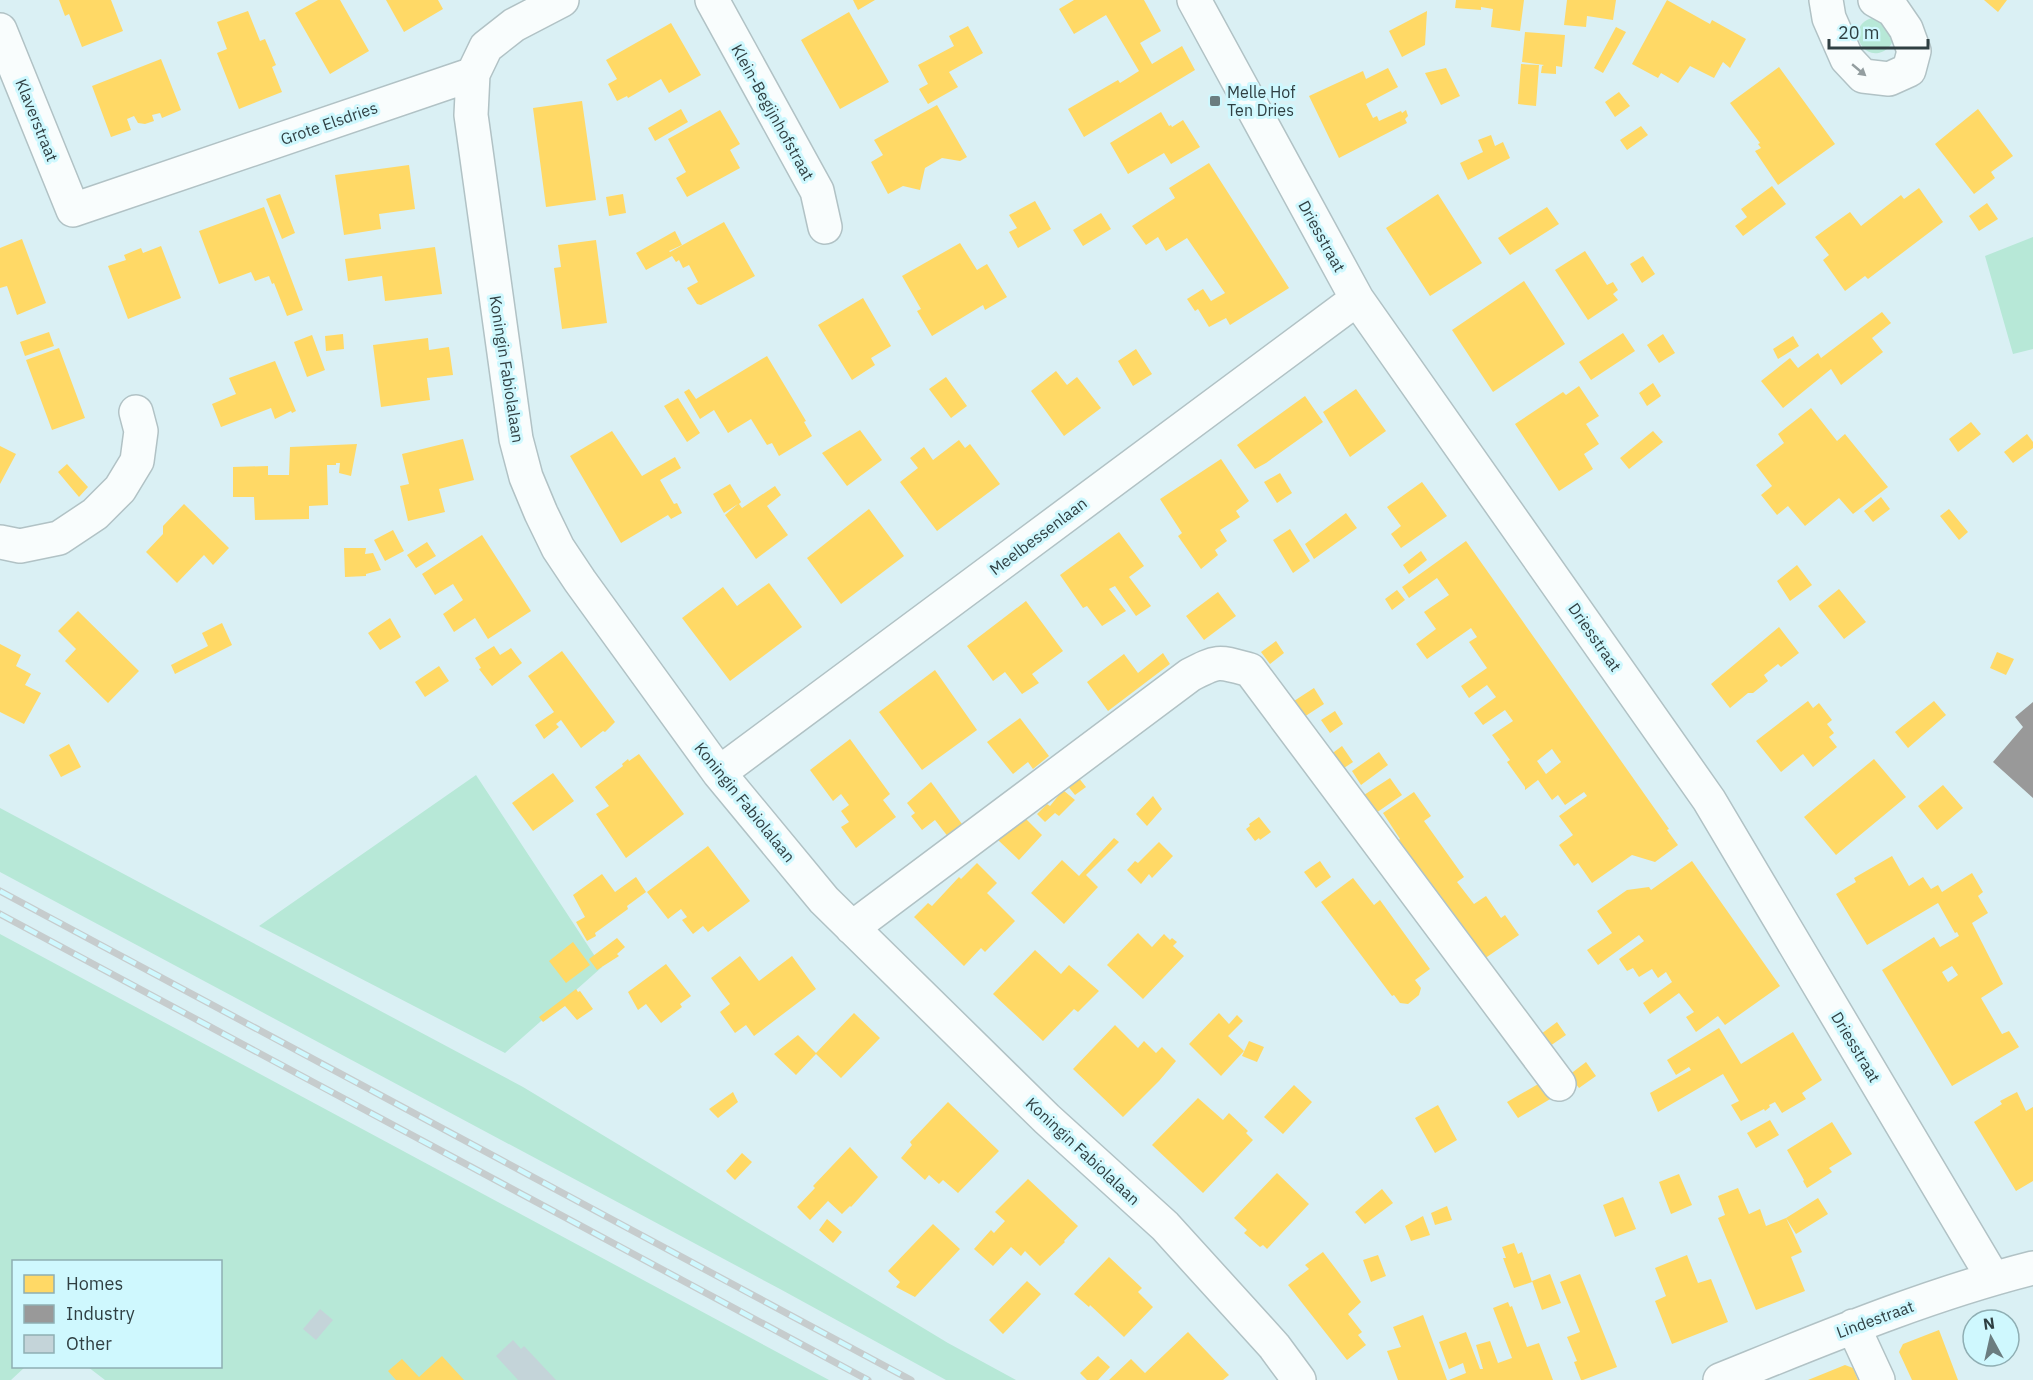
<svg xmlns="http://www.w3.org/2000/svg" width="2033" height="1380" viewBox="0 0 2033 1380" font-family="'IBM Plex Sans',sans-serif">
	<style>
		.green { fill: #b7e8d7 }
		.homes { fill: #ffd966; fill-rule: evenodd }
		.industry { fill: #999 }
		.building { fill: #c4d4d9 }
		.lines { fill: none; stroke-linecap: round; stroke-linejoin: round }
		.minor-casing { stroke: #b1c2c5; stroke-width: 36 }
		.minor { stroke: #f9fdfd; stroke-width: 33 }
		.rail-casing { stroke: #c6cccd; stroke-width: 7 }
		.rail { stroke: #cff8fe; stroke-width: 4.5; stroke-dasharray: 14; stroke-linecap: butt }
		.oneway { fill: #949ea0 }
		.poi-dot { fill: #6b7d80; stroke: #cff8fe; stroke-width: 2 }
		.labels { text-anchor: middle; stroke-width: 6; stroke-linejoin: round; paint-order: stroke }
		.poi-label { font-size: 16px; fill: #2f3f42; stroke: #cff8fe; text-anchor: start }
		.street-label { font-size: 16px; fill: #2f3f42; stroke: #cff8fe }
	</style>
	<rect width="100%" height="100%" fill="#daf0f4"/>
	<path class="green" d="M1880 17 1894 35C1893 42 1891 47 1884 51 1859 64 1843 18 1880 17Z
		M2033 237V349L2013 354 1985 256Z
		M476 775 602 967 505 1053 259 926Z
		M0 808 523 1087 948 1343 1016 1380H946L780 1289 0 872Z
		M0 934 829 1380H105L88 1367 220 1366V1262H14V1366L25 1367 11 1380H0Z"/>
	<path class="homes" d="M59 0H111L123 31 82 47 69 14 65 16Z
		M318 0H340L369 51 330 74 295 13Z
		M386 0H438L443 9 404 32Z
		M853 0H875L858 10Z
		M1074 0H1144L1161 31 1140 43 1152 64 1182 46 1195 70 1084 137 1068 109 1118 80 1120 83 1139 71 1106 15 1074 34 1059 9Z
		M1456 0H1524L1520 31 1491 27 1493 9 1481 7V10L1455 8Z
		M1567 0H1616L1613 20 1587 16 1586 27 1564 25Z
		M1667 0 1710 24 1712 20 1746 39 1730 68 1723 62 1714 78 1690 66 1678 83 1661 73 1658 78 1632 64Z
		M1984 0H2007L1998 12Z
		M248 11 260 41 265 39 276 65 272 67 282 92 239 109 217 53 227 49 217 22Z
		M1427 11 1425 45 1402 57 1389 31Z
		M849 12 889 82 840 109 801 40Z
		M671 23 701 75 669 93 661 79 628 98 627 96 617 101 608 84 617 79 606 60Z
		M968 26 983 53 949 72 958 87 928 104 919 89 928 84 918 65 954 46 949 36Z
		M1616 27 1626 32 1603 73 1594 68Z
		M1525 32 1565 35 1562 67 1556 66V74L1541 73 1542 66 1544 65 1522 62Z
		M161 59 181 110 162 118 160 113 152 115 154 121 145 124 138 123 134 116 127 119 131 130 111 137 92 86Z
		M1521 64 1539 65 1536 106 1518 104Z
		M1779 67 1835 144 1778 185 1755 151 1761 148 1758 144 1760 143 1730 103Z
		M1388 68 1398 87 1366 104 1373 118 1377 116 1379 121 1401 111 1402 113 1406 110 1408 116 1405 119 1407 123 1339 158 1309 96 1363 71 1366 79Z
		M1446 68 1460 96 1441 105 1425 73Z
		M1619 92 1630 106 1615 117 1605 102Z
		M582 101 596 200 546 207 533 108Z
		M937 105 967 157 960 161 942 158 925 168 920 190 903 186 888 194 871 162 883 155 874 140Z
		M681 109 688 122 655 141 648 128Z
		M1978 109 2013 156 1991 172 1995 178 1974 194 1935 144Z
		M720 110 740 144 730 150 740 168 687 197 676 178 686 172 668 139Z
		M1161 112 1169 126 1171 125 1172 127 1183 120 1200 147 1171 164 1164 153 1128 174 1110 143Z
		M1641 126 1648 135 1627 150 1620 140Z
		M1491 135 1495 146 1503 142 1510 158 1468 180 1460 163 1483 152 1478 140Z
		M1209 163 1289 288 1230 325 1226 318 1209 327 1198 309 1195 311 1187 299 1203 289 1211 301 1225 293 1187 238 1166 251 1158 237 1146 245 1132 226 1175 198 1169 188Z
		M409 165 415 209 379 214 381 229 344 235 335 175Z
		M1772 186 1786 204 1743 236 1735 226 1747 217 1741 209Z
		M1919 188 1943 222 1868 279 1865 276 1845 291 1823 260 1829 255 1815 237 1850 212 1861 226 1901 195 1904 199Z
		M280 194 295 233 282 239 266 199Z
		M623 194 626 213 609 216 606 197Z
		M1438 194 1482 263 1430 296 1386 228Z
		M1035 201 1051 229 1018 248 1009 232 1017 228 1009 215Z
		M1987 203 1998 219 1979 231 1969 216Z
		M264 207 303 310 287 316 274 283 272 284 269 276 255 281 251 272 219 284 199 231Z
		M1547 207 1559 224 1510 255 1498 238Z
		M1101 213 1111 229 1083 246 1073 230Z
		M724 222 755 276 701 305 697 304 687 288 698 282 689 265 683 268 679 260 676 262 672 256 646 270 636 253 675 231 682 245 669 251 670 252Z
		M22 239 46 303 17 315 7 286 0 288V248Z
		M596 240 607 323 562 329 554 268 561 267 558 245Z
		M960 243 977 270 987 264 1007 297 985 310 983 305 932 336 917 311 921 309 902 276Z
		M161 246 181 298 128 319 108 266 126 260 124 255 141 248 143 253Z
		M435 247 442 294 385 301 382 276 348 281 345 259Z
		M1585 251 1607 285 1613 282 1618 290 1613 294 1618 300 1588 320 1555 270Z
		M1643 256 1655 274 1642 283 1630 264Z
		M1524 281 1565 344 1493 392 1452 330Z
		M863 298 891 346 871 358 875 365 852 380 818 325Z
		M1882 312 1891 323 1872 338 1883 352 1841 385 1831 369 1783 408 1761 381 1790 358 1798 368 1818 353 1821 358Z
		M49 332 54 346 25 356 20 342Z
		M1623 333 1635 351 1591 380 1579 362Z
		M343 334 344 349 326 351 325 336Z
		M1663 334 1675 353 1659 363 1647 345Z
		M312 335 325 370 307 377 294 342Z
		M1793 336 1799 346 1778 359 1773 349Z
		M428 338 429 350 449 347 453 375 427 378 430 400 381 407 373 345Z
		M59 348 85 418 52 430 26 360Z
		M1136 349 1152 374 1133 386 1118 361Z
		M767 356 806 421 804 422 812 436 779 456 772 443 767 445 751 419 728 433 714 410 700 419 684 392 689 389 696 399Z
		M275 361 296 411 292 413 291 411 275 419 271 408 221 427 212 404 236 394 229 378Z
		M1056 371 1067 385 1077 377 1101 408 1064 436 1031 391Z
		M946 377 967 406 951 418 929 389Z
		M1653 383 1661 396 1647 406 1639 393Z
		M1579 386 1599 416 1586 424 1599 444 1584 454 1593 469 1559 491 1515 424 1563 392 1566 395Z
		M1356 389 1386 431 1350 457 1323 412Z
		M1305 396 1323 422 1266 463 1255 469 1237 445Z
		M678 398 700 433 687 442 664 406Z
		M1811 408 1837 441 1845 434 1888 487 1853 514 1839 498 1805 526 1788 506 1777 515 1761 495 1772 486 1756 465 1784 443 1778 434Z
		M1971 422 1981 434 1958 452 1949 439Z
		M860 430 882 460 847 486 822 453Z
		M612 431 642 476 675 457 681 468 660 480 674 504 677 503 682 513 671 519 668 515 621 543 570 456Z
		M1653 431 1663 442 1629 469 1620 458Z
		M2027 434 2033 442V448L2013 463 2004 452Z
		M463 439 474 480 439 489 445 512 408 521 400 486 409 484 402 454Z
		M959 440 965 448 970 444 1000 484 937 531 900 482 918 468 910 458 924 447 933 460Z
		M357 444 351 476 339 473 340 463H336V465H327L328 505 309 506V519L255 520 254 497H233V467L268 466V475H289L290 447Z
		M0 446 16 454 0 484Z
		M1221 459 1249 501 1236 511 1240 517 1220 530 1227 541 1215 550 1218 555 1201 569 1178 536 1182 533 1160 499Z
		M67 464 88 487 79 497 58 472Z
		M1280 473 1292 493 1277 503 1264 482Z
		M1422 482 1447 516 1401 548 1391 534 1401 526 1387 507Z
		M730 484 741 502 739 504 742 508 775 486 781 495 767 506 788 535 756 559 725 515 738 504 724 513 713 494Z
		M1881 497 1890 509 1873 522 1864 511Z
		M184 504 229 548 213 565 204 555 177 583 146 552 163 534V526Z
		M869 509 904 556 841 604 807 558Z
		M1949 509 1968 532 1959 540 1940 516Z
		M1346 513 1357 528 1314 559 1305 544Z
		M1290 529 1310 561 1293 573 1273 540Z
		M393 530 404 551 385 561 374 540Z
		M1119 532 1144 566 1129 577 1151 606 1136 616 1115 586 1109 589 1126 611 1102 626 1087 606 1083 608 1060 575Z
		M482 535 531 611 488 639 475 618 454 632 443 614 463 600 453 584 435 595 422 574Z
		M1466 541 1669 829 1667 830 1678 845 1655 862 1632 855 1592 883 1578 863 1574 866 1559 845 1573 835 1559 816 1587 796 1584 792 1565 805 1558 795 1552 800 1538 780 1525 790V787L1507 762 1510 760 1492 735 1513 721 1505 710 1483 725 1474 713 1496 697 1487 685 1469 698 1461 686 1487 668 1469 642 1477 637 1471 628 1427 659 1416 644 1436 629 1424 612 1449 595 1437 578 1409 598 1402 587ZM1552 749 1561 762 1546 774 1537 761Z
		M427 542 436 556 416 568 407 555Z
		M344 548H366L365 554 373 553 381 570 366 574V576L345 577Z
		M1421 551 1427 560 1409 574 1403 565Z
		M1797 565 1812 585 1790 601 1777 581Z
		M769 583 802 627 730 681 682 618 723 587 737 606Z
		M1839 589 1866 622 1844 639 1818 606Z
		M1397 590 1405 600 1392 610 1385 599Z
		M1218 592 1236 616 1204 640 1186 616Z
		M1026 601 1063 651 1032 674 1039 683 1022 694 1005 672 993 681 967 646Z
		M78 611 139 671 108 703 65 661 76 649 58 631Z
		M390 618 401 637 380 650 368 633Z
		M222 623 232 645 175 674 171 665 208 646 202 633Z
		M1779 627 1799 653 1781 667 1778 664 1764 675 1768 681 1753 693H1748L1730 708 1711 684Z
		M1276 641 1284 653 1270 664 1261 652Z
		M0 644 21 655 16 666 31 674 25 685 41 693 24 724 0 712Z
		M494 646 500 655 511 648 522 663 492 686 479 669 481 668 475 658Z
		M562 651 615 722 605 732 603 731 581 748 561 720 556 724 559 727 544 739 535 725 554 712 528 676Z
		M1997 652 2014 659 2006 675 1990 668Z
		M1163 653 1170 664 1108 711 1087 682 1124 654 1138 673Z
		M439 666 449 681 425 697 415 682Z
		M935 670 977 730 922 770 879 712Z
		M1314 688 1324 704 1304 717 1294 701Z
		M1808 701 1813 708 1819 703 1832 720 1827 724 1834 733 1829 737 1837 747 1813 767 1803 754 1781 772 1756 741Z
		M1934 701 1946 715 1908 748 1895 732Z
		M1335 711 1343 724 1330 733 1321 720Z
		M1020 718 1049 756 1033 769 1028 762 1013 774 987 742Z
		M850 739 890 794 883 800 896 817 856 848 841 827 849 822 841 811 849 805 841 794 833 801 810 770Z
		M69 744 81 767 61 777 49 755Z
		M1342 746 1353 762 1341 770 1330 755Z
		M1379 752 1388 765 1361 785 1352 771Z
		M639 754 684 814 626 858 596 814 609 806 595 787 623 766 622 764 628 759 629 761Z
		M1874 759 1906 797 1836 855 1804 817Z
		M1074 772 1086 787 1075 795 1063 780Z
		M553 773 574 801 533 831 512 803Z
		M1390 778 1402 795 1376 813 1364 795Z
		M931 782 962 824 949 838 935 820 922 830 911 816 915 813 907 803Z
		M1943 785 1963 808 1937 830 1918 806Z
		M1063 790 1075 800 1059 816 1055 813 1045 822 1037 814 1047 804 1050 806Z
		M1414 792 1431 816 1424 821 1464 877 1457 882 1474 904 1486 896 1501 918 1505 915 1519 935 1481 961 1472 939 1440 895 1434 899 1422 881 1426 877 1416 863 1414 865 1397 841 1400 839 1383 813Z
		M1153 796 1162 809 1147 826 1136 814Z
		M1022 815 1042 835 1019 860 998 840Z
		M1259 817 1271 832 1260 840 1259 838 1255 841 1246 829 1250 826 1249 824Z
		M1114 838 1119 842 1086 875 1098 887 1064 924 1031 893 1062 860 1079 876Z
		M1159 842 1173 856 1152 878 1149 874 1141 884 1127 870 1135 861 1138 863Z
		M708 846 750 901 708 932 703 926 693 934 682 920 687 917 681 909 668 919 647 892Z
		M1892 856 1909 886 1923 877 1931 889 1938 885 1942 892 1972 873 1983 892 1978 896 1988 913 1972 923 2003 984 1981 998 2002 1034 2009 1031 2019 1047 1952 1086 1882 970 1934 937 1940 947 1959 936 1957 932 1955 933 1938 903 1867 945 1836 894 1856 882 1854 878ZM1952 966 1958 975 1948 982 1942 972Z
		M1320 861 1331 877 1316 888 1304 872Z
		M1692 861 1780 986 1725 1025 1718 1016 1696 1032 1686 1017 1694 1012 1679 993 1650 1014 1643 1003 1672 982 1666 972 1658 978 1652 969 1639 977 1633 968 1627 971 1619 959 1644 941 1639 935 1598 965 1587 950 1612 933 1597 911 1627 890 1649 887 1651 890Z
		M977 863 997 883 987 893 1015 921 985 952 981 948 964 966 914 917 928 903 932 906 959 877 961 879Z
		M602 874 615 892 636 877 646 892 627 906 628 909 595 933 596 936 587 941 576 922 585 917 573 895Z
		M1353 878 1374 905 1380 900 1430 969 1415 980 1421 988 1419 995 1408 1004 1400 1003 1394 995 1392 996 1321 902Z
		M1138 933 1152 947 1164 934 1170 940 1172 938 1177 942 1173 946 1184 956 1143 999 1107 965Z
		M617 938 625 947 617 954 619 956 597 970 589 959Z
		M573 942 590 965 566 983 549 961Z
		M1035 950 1061 974 1069 965 1099 991 1078 1012 1074 1009 1043 1041 993 994Z
		M740 956 759 981 792 956 816 989 754 1036 746 1025 735 1033 720 1012 730 1004 711 978Z
		M666 964 691 996 680 1004 682 1007 661 1023 646 1004 638 1010 628 992Z
		M576 989 578 992 580 991 593 1009 577 1020 565 1006 543 1022 539 1017Z
		M854 1013 880 1038 841 1078 816 1054 796 1075 774 1054 798 1035 816 1053Z
		M1219 1013 1229 1024 1237 1015 1243 1021 1228 1036 1244 1051 1221 1076 1189 1044Z
		M1557 1022 1566 1035 1550 1046 1541 1034Z
		M1115 1025 1138 1048 1144 1041 1156 1053 1162 1047 1176 1061 1159 1081 1123 1117 1073 1069Z
		M1719 1028 1741 1064 1793 1032 1822 1080 1802 1093 1806 1099 1782 1113 1775 1102 1769 1105 1770 1107 1765 1111 1764 1109 1741 1121 1731 1105 1739 1101 1723 1074 1658 1112 1650 1093 1691 1070 1689 1067 1676 1075 1667 1060Z
		M1249 1041 1264 1047 1257 1062 1242 1056Z
		M1586 1062 1596 1076 1579 1088 1569 1075Z
		M1540 1083 1552 1098 1518 1118 1507 1102Z
		M1294 1085 1312 1102 1283 1134 1264 1117Z
		M733 1092 738 1102 718 1118 709 1109Z
		M2017 1092 2026 1111 2033 1107V1181L2016 1191 1974 1122 2002 1104 2000 1101Z
		M1198 1098 1223 1120 1229 1113 1248 1131 1246 1133 1253 1140 1203 1193 1152 1145Z
		M948 1102 999 1151 958 1193 943 1180 939 1184 929 1175 925 1180 901 1158 912 1145 910 1142Z
		M1438 1105 1457 1140 1435 1153 1415 1118Z
		M1770 1120 1779 1135 1756 1148 1747 1133Z
		M1832 1122 1852 1154 1829 1168 1832 1172 1807 1188 1803 1181 1804 1180 1787 1150Z
		M850 1147 878 1177 851 1207 850 1206 842 1214 828 1201 810 1220 797 1207 815 1188 813 1186Z
		M742 1153 752 1162 735 1180 726 1171Z
		M1277 1173 1309 1204 1267 1249 1263 1245 1260 1247 1244 1233 1247 1230 1234 1218Z
		M1679 1174 1692 1205 1671 1214 1659 1182Z
		M1028 1179 1078 1226 1064 1241 1065 1242 1040 1266 1025 1251 1021 1256 1011 1247 993 1266 974 1249 991 1230 994 1233 1005 1221 995 1212Z
		M1738 1188 1749 1214 1760 1209 1766 1226 1786 1218 1802 1252 1791 1257 1805 1291 1756 1310 1718 1218 1725 1215 1718 1196Z
		M1382 1189 1393 1203 1365 1224 1355 1212Z
		M1623 1197 1636 1229 1615 1237 1603 1205Z
		M1818 1198 1828 1214 1796 1234 1786 1218Z
		M1447 1206 1452 1220 1435 1225 1431 1213Z
		M1423 1216 1430 1235 1411 1241 1405 1226Z
		M827 1219 842 1232 833 1243 819 1230Z
		M933 1224 960 1249 915 1297 896 1287 900 1282 888 1271Z
		M1514 1243 1518 1254 1522 1252 1532 1282 1514 1288 1503 1258H1506L1502 1247Z
		M1323 1252 1361 1302 1348 1314 1362 1332 1358 1335 1366 1345 1347 1360 1288 1285 1309 1269 1305 1265Z
		M1378 1255 1386 1276 1371 1282 1363 1260Z
		M1687 1255 1698 1283 1711 1279 1728 1322 1672 1344 1655 1301 1666 1296 1655 1268Z
		M1109 1257 1142 1288 1138 1292 1153 1307 1124 1337 1090 1305 1089 1307 1074 1294Z
		M1550 1274 1561 1303 1542 1310 1532 1281Z
		M1580 1274 1617 1367 1583 1380H1581L1574 1362 1577 1361 1567 1337 1580 1332 1560 1282Z
		M1027 1281 1041 1294 1003 1334 989 1320Z
		M1508 1302 1510 1307 1512 1306 1527 1347 1539 1343 1553 1380H1449L1466 1373 1463 1363 1449 1369 1439 1342 1466 1332 1480 1369H1483L1476 1345 1490 1341 1498 1363 1512 1358 1493 1308Z
		M1423 1315 1447 1380H1398L1387 1351 1401 1347 1393 1327Z
		M1939 1330 1958 1380H1912L1899 1352 1903 1344Z
		M1188 1332 1229 1375 1223 1380H1109L1131 1359 1145 1373Z
		M442 1356 464 1380H396L388 1371 402 1359 419 1377Z
		M1098 1356 1110 1367 1098 1380H1087L1080 1373Z
		M1845 1365 1853 1368 1858 1380H1808Z"/>
	<path class="industry" d="M2033 702V798L1993 762 2023 727 2015 717Z"/>
	<path class="building" d="M320 1309 333 1320 316 1340 303 1329Z
		M513 1340 521 1349 524 1346 556 1380H518L496 1356Z"/>
	<g class="lines">
		<g class="minor-casing">
			<path id="minor" d="M712 0 817 191 825 227
				M1194 0 1357 299 1709 800 1993 1278
				M1826 0 1829 18 1847 59 1863 76 1889 79 1909 70 1914 51 1906 29 1893 10 1875 0
				M0 30 73 210 473 74 486 47 514 25 562 0
				M473 74 471 115 516 439 526 477 541 513 558 548 580 581 719 773 824 900 1047 1119 1165 1226 1274 1346 1299 1380
				M0 542 20 546 59 538 95 514 120 489 137 461 141 431 136 412
				M719 773 1357 299
				M852 928 1190 675C1219 660 1218 661 1250 670L1559 1084
				M1853 1326 1878 1380
				M1720 1380C1822 1339 1926 1295 2033 1268"/>
		</g>
		<use href="#minor" class="minor"/>
		<g class="rail-casing">
			<path id="rail" d="M0 891 911 1380
				M0 914 868 1380"/>
		</g>
		<use href="#rail" class="rail"/>
	</g>
	<defs><path id="oneway-solid" d="M-6-.8H1V-3.2L6.5 0L1 3.2V.8H-6Z" transform="scale(1.5)"/></defs>
	<use class="oneway" href="#oneway-solid" transform="translate(1859 70) rotate(40)"/>
	<rect class="poi-dot" x="1209" y="95" width="12" height="12" rx="3"/>
	<g class="labels">
		<g class="poi-label">
			<text x="1227" y="98">Melle Hof<tspan x="1227" dy="18">Ten Dries</tspan></text>
		</g>
		<g class="street-label">
			<text transform="translate(773 112) rotate(61)" y="6">Klein-Begijnhofstraat</text>
			<text transform="translate(37 120) rotate(68)" y="6">Klaverstraat</text>
			<text transform="translate(329 123) rotate(-19)" y="6">Grote Elsdries</text>
			<text transform="translate(1322 236) rotate(61)" y="6">Driesstraat</text>
			<text transform="translate(507 369) rotate(81)" y="6">Koningin Fabiolalaan</text>
			<text transform="translate(1038 536) rotate(-37)" y="6">Meelbessenlaan</text>
			<text transform="translate(1595 637) rotate(55)" y="6">Driesstraat</text>
			<text transform="translate(745 802) rotate(51)" y="6">Koningin Fabiolalaan</text>
			<text transform="translate(1856 1047) rotate(59)" y="6">Driesstraat</text>
			<text transform="translate(1083 1151) rotate(43)" y="6">Koningin Fabiolalaan</text>
			<text transform="translate(1875 1319) rotate(-20)" y="6">Lindestraat</text>
		</g>
	</g>
	<rect x="12" y="1260" width="210" height="108" fill="#cff8fe" stroke="#8faeb3" stroke-width="1.5"/>
	<rect x="24" y="1275" width="30" height="18" fill="#ffd966" stroke="#8faeb3" stroke-width="1.5"/>
	<text x="66" y="1290" font-size="18" fill="#2f3f42">Homes</text>
	<rect x="24" y="1305" width="30" height="18" fill="#999999" stroke="#8faeb3" stroke-width="1.5"/>
	<text x="66" y="1320" font-size="18" fill="#2f3f42">Industry</text>
	<rect x="24" y="1335" width="30" height="18" fill="#c4d4d9" stroke="#8faeb3" stroke-width="1.5"/>
	<text x="66" y="1350" font-size="18" fill="#2f3f42">Other</text>
	<g transform="translate(1991 1338) rotate(352)"><circle r="28" fill="#cff8fe" stroke="#8faeb3" stroke-width="1.5"/>
	<path d="M0-4.5L10 22L0 15L-10 22Z" fill="#6b7d80"/>
	<text y="-9" font-size="16" font-weight="bold" text-anchor="middle" fill="#2f3f42">N</text>
	</g>
	<path d="M1829 39v9h99v-9" fill="none" stroke="#2f3f42" stroke-width="3"/>
	<text x="1838" y="39" font-size="18" fill="#2f3f42" stroke="#cff8fe" stroke-width="4.5" paint-order="stroke">20 m</text>
</svg>
